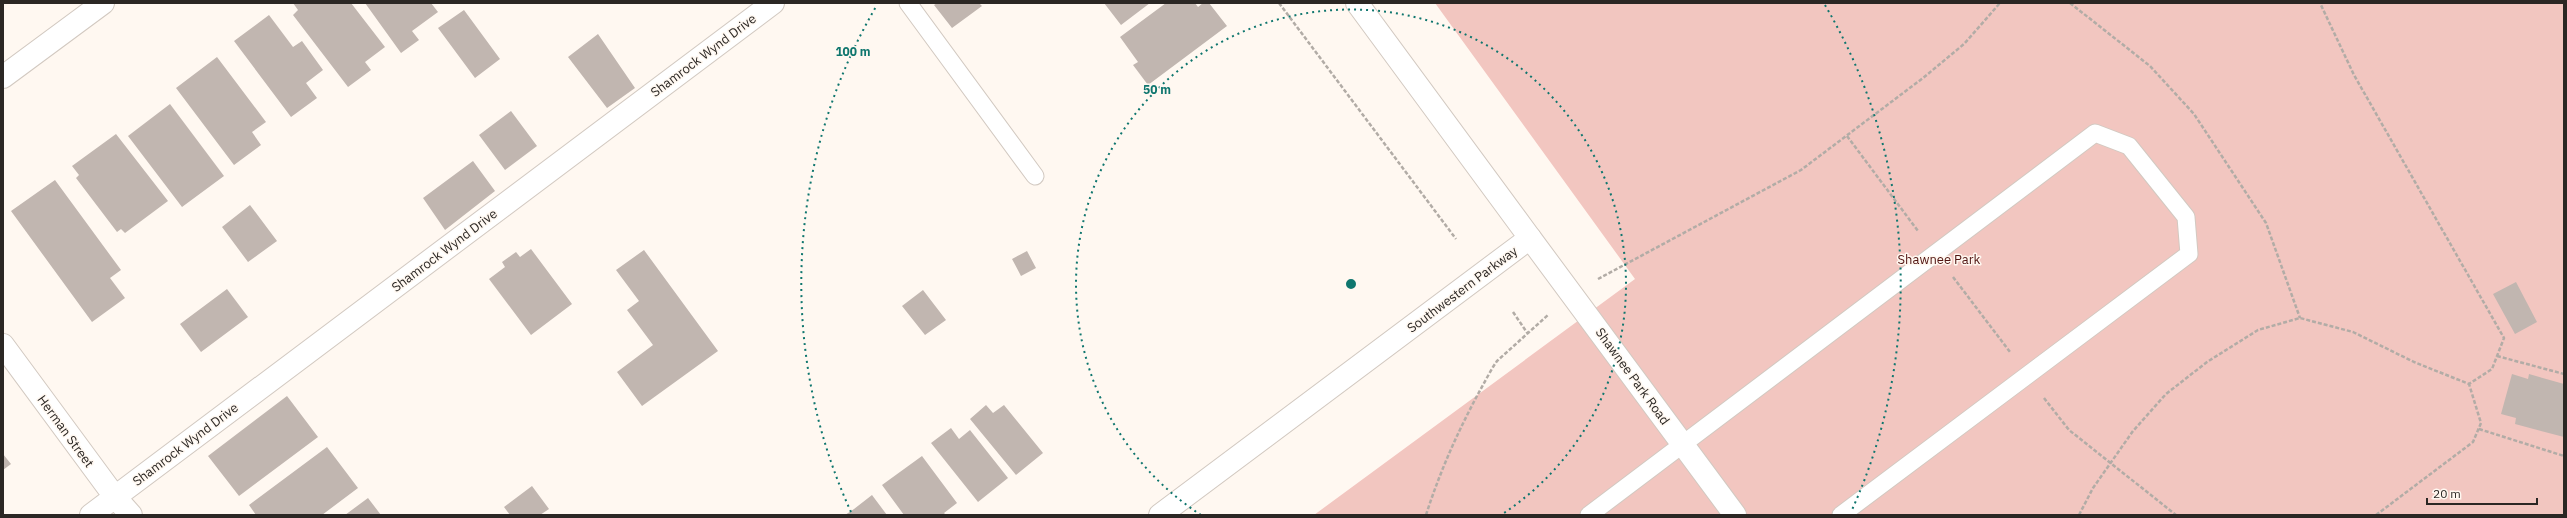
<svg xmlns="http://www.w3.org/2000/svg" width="2567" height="518" viewBox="0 0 2567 518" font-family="'IBM Plex Sans',sans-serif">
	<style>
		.green { fill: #f2c6c0 }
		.building { fill: #c1b6b0 }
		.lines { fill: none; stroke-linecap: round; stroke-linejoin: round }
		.service-casing { stroke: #d2c9c1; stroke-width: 19 }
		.minor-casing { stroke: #d2c9c1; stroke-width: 24 }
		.tertiary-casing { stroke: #d2c9c1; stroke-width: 24 }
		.path { stroke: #b2aca6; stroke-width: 2.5; stroke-dasharray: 4 2; stroke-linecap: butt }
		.service { stroke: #fff; stroke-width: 17 }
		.minor { stroke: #fff; stroke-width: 22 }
		.tertiary { stroke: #fff; stroke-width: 22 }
		.ring { fill: none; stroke: #0f766e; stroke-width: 2; stroke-dasharray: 2 4 }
		.labels { text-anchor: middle; stroke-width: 3; stroke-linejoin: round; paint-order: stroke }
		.street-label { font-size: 13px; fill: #2b2724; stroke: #fff8f1 }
		.park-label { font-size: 13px; fill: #511411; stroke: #fff8f1 }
		.centre { fill: #0f766e; stroke: #fff8f1; stroke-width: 2 }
		.ring-label { font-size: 12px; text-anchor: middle; font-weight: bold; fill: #0f766e; stroke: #fff8f1; stroke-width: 3; stroke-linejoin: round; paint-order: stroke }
	</style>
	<rect width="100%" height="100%" fill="#fff8f1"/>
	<path class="green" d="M1435 3H2564V515H1314L1635 279Z"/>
	<path class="building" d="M293 3H351L385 47 365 62 371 70 348 87 293 15 298 10Z
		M365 3H431L438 12 412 31 419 40 401 53Z
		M937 3H979L982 6 952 28 934 5Z
		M1104 3H1150L1121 25Z
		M1166 3H1195L1198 7 1203 3H1209L1227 26 1148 85 1133 65 1138 62 1120 37Z
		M464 10 500 59 475 78 438 28Z
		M269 15 293 47 302 41 323 70 306 83 317 98 291 117 234 41Z
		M598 34 635 88 607 108 568 57Z
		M217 57 266 122 252 132 261 145 234 165 176 88Z
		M170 104 224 176 182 207 128 136Z
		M511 111 537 146 505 170 479 135Z
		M116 134 168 201 125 233 121 229 117 232 76 178 79 175 72 166Z
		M473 161 495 191 445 230 423 198Z
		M55 180 121 270 110 278 125 298 92 322 11 211Z
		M250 205 277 241 248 262 222 227Z
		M531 249 572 304 531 335 489 279 505 267 502 262 516 252 520 257Z
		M644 250 718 351 642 406 617 372 653 345 627 310 639 301 616 270Z
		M1027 251 1036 268 1021 276 1012 259Z
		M2516 282 2537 322 2515 334 2493 294Z
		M227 289 248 317 201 352 180 324Z
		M923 290 946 320 925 335 902 306Z
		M2512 374 2528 379 2529 374 2564 384V437L2515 424 2516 418 2501 414Z
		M287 396 318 437 239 496 208 456Z
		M986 405 993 413 1004 405 1043 453 1016 475 970 419Z
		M951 428 959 439 970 430 1008 478 978 502 931 443Z
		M327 447 358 488 322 515H256L249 505Z
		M3 454 11 464 3 470Z
		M922 456 957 503 944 513 946 515H904L882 485Z
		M532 486 549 509 540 515H510L504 507Z
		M872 495 887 515H845L854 509Z
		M368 498 381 515H345Z"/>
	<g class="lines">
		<g class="service-casing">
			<path id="service" d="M908 3 1035 176
				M1589 515 2095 133 2129 146 2186 217 2189 254 1841 515"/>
		</g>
		<g class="minor-casing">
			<path id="minor" d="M3 77 103 3
				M1530 238 1735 515
				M3 345 115 497 131 515
				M91 515 773 3"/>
		</g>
		<g class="tertiary-casing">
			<path id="tertiary" d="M1160 515 1530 238 1357 3"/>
		</g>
		<path class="path" d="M1279 3 1456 239
			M2070 3 2150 66 2194 114 2266 223 2300 318
			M1847 136 1918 231
			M1953 277 2010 352
			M1598 279 1801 170 1923 78 1964 44 2000 3
			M1513 312 1528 334
			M2497 356 2564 374
			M2044 398 2069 430 2176 515
			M2479 429 2564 456
			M1426 515C1443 462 1465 416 1493 367L1497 361 1548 315
			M2079 515 2093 488 2133 431 2166 394 2207 362 2258 330 2300 318 2353 332 2414 362 2469 384 2492 369 2504 338 2354 75 2320 3
			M2376 515 2473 442 2481 423 2469 384"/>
		<use href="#service" class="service"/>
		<use href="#minor" class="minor"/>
		<use href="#tertiary" class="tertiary"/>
	</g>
	<g class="ring">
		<path d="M1201 515A275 275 0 1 1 1501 515"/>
		<path d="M851 512A550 550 0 0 1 877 5M1825 5A550 550 0 0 1 1851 512"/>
	</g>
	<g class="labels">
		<g class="street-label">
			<text transform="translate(703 55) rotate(-37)" y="5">Shamrock Wynd Drive</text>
			<text transform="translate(444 250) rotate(-37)" y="5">Shamrock Wynd Drive</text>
			<text transform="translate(1462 289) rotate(-37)" y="5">Southwestern Parkway</text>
			<text transform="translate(1633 376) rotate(54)" y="5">Shawnee Park Road</text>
			<text transform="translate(66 431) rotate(54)" y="5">Herman Street</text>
			<text transform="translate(185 444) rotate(-37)" y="5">Shamrock Wynd Drive</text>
		</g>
		<g class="park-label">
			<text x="1939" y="264">Shawnee Park</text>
		</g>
	</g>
	<circle cx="1351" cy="284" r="6" class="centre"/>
	<g class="ring-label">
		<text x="853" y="56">100 m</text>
		<text x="1157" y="94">50 m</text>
	</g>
	<rect width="2567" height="518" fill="none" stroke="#2b2724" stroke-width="8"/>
	<path d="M2427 498v6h110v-6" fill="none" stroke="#2b2724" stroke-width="2"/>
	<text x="2433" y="498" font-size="12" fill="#2b2724" stroke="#fff8f1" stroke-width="3" paint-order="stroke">20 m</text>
</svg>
